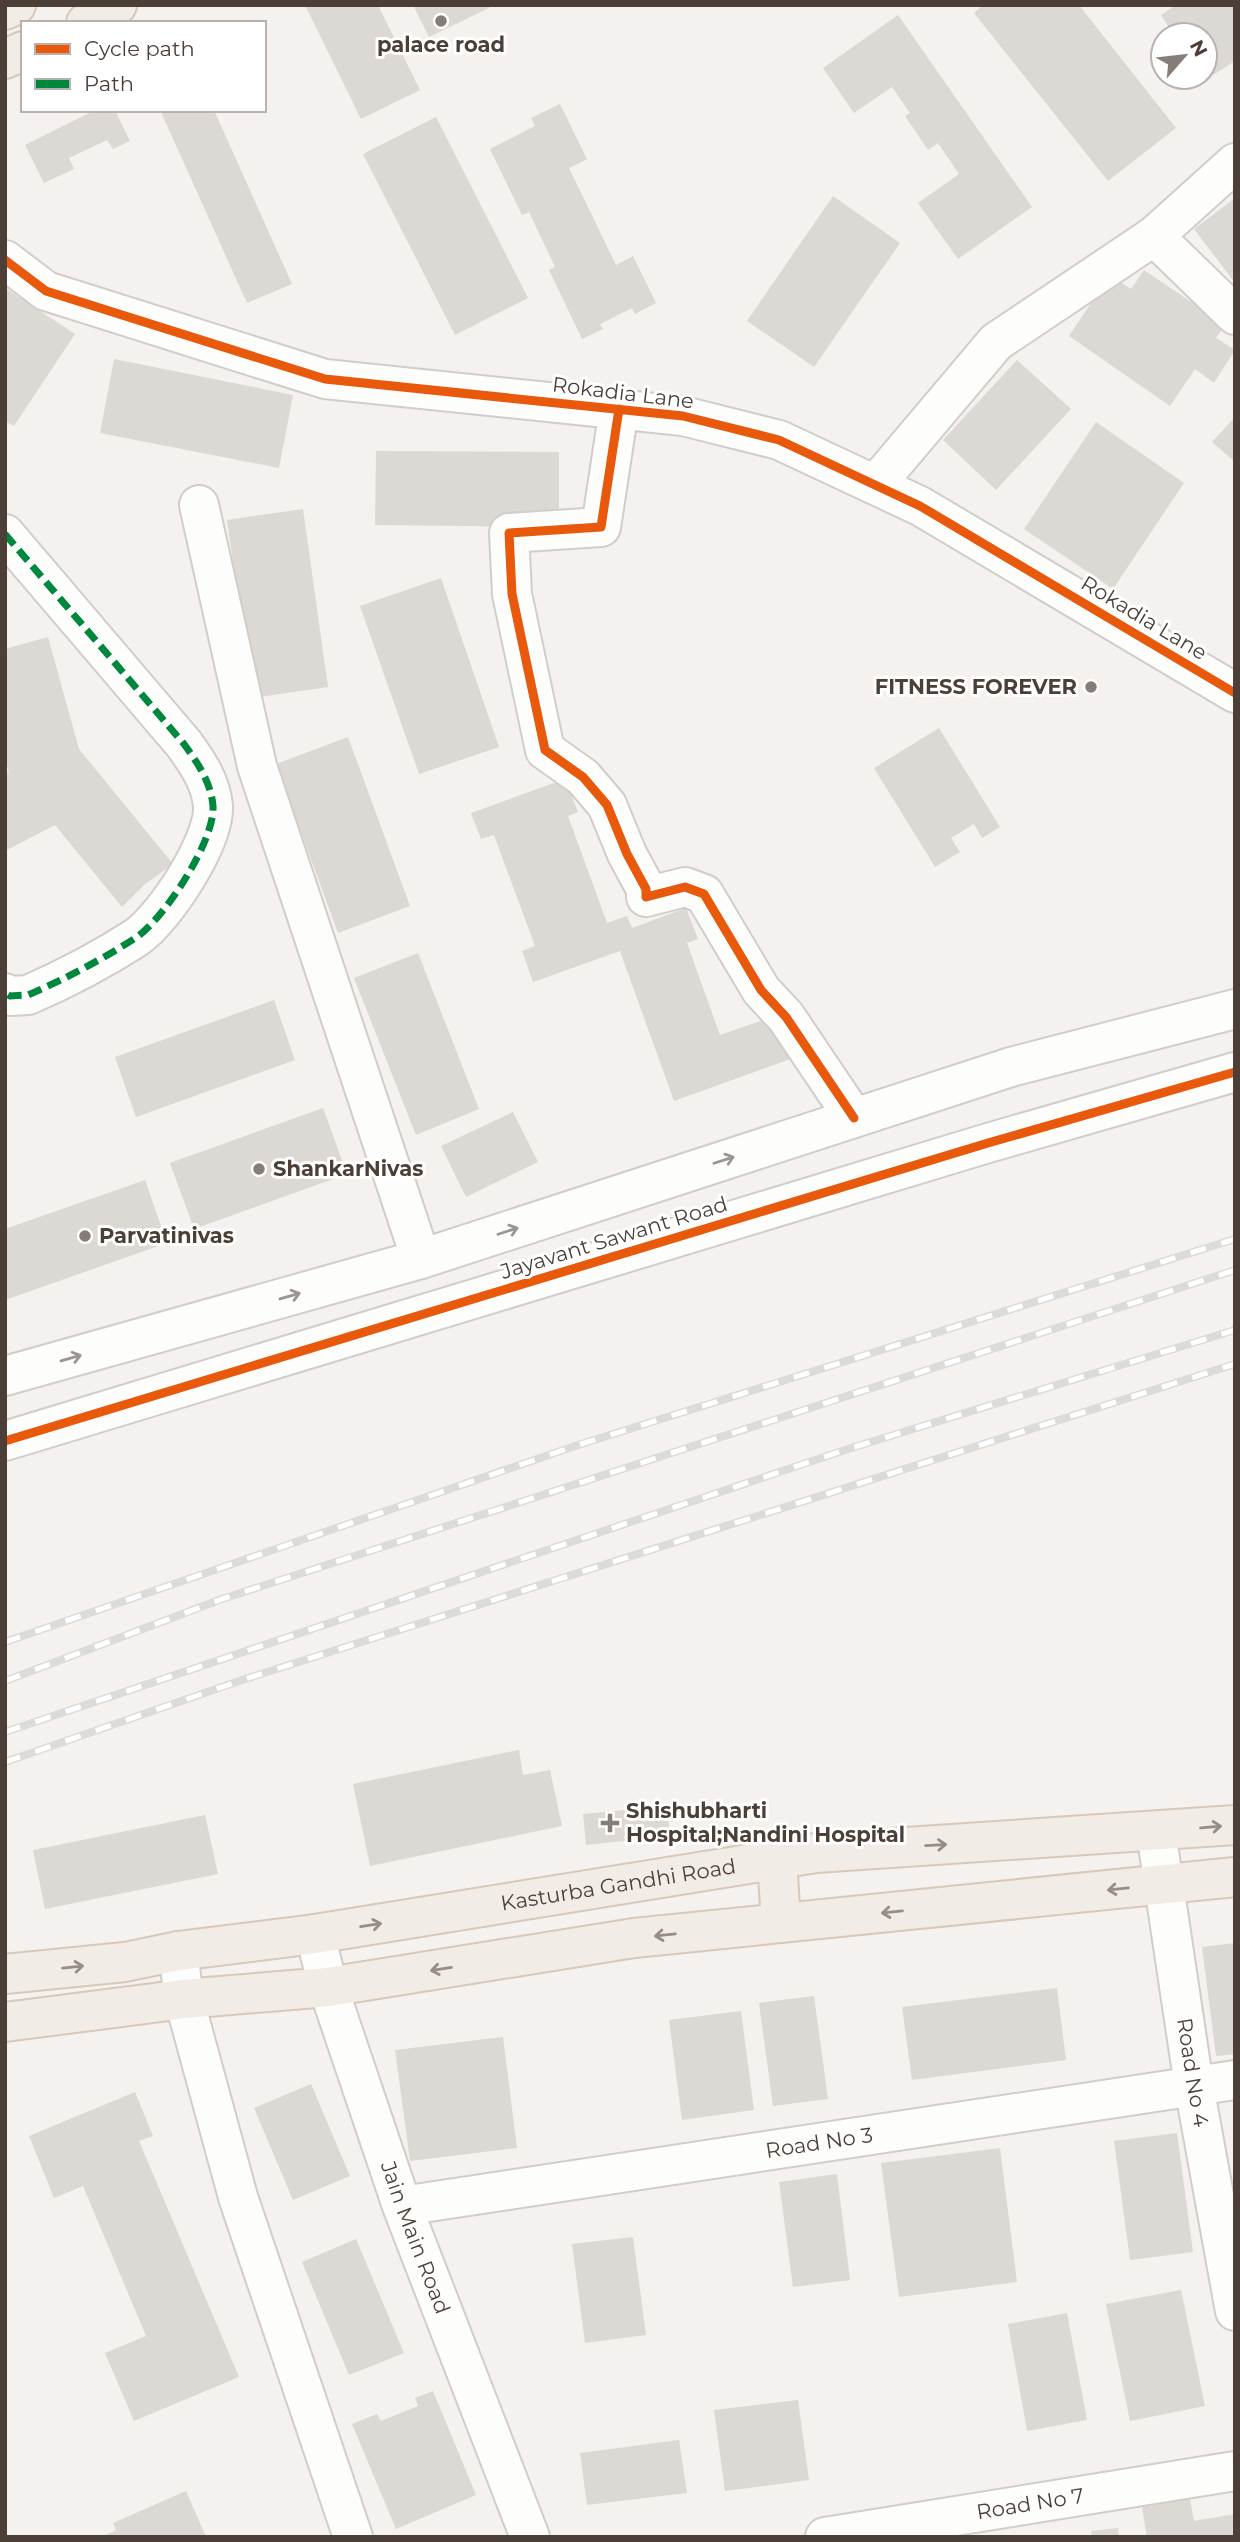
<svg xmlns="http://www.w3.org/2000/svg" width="1240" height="2542" viewBox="0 0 1240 2542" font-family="Montserrat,sans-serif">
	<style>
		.building { fill: #dcd8d4 }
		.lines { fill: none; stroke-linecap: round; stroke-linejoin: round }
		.minor-casing { stroke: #d1cdca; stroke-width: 42 }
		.major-casing { stroke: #d8c8ba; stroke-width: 42 }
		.minor { stroke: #fdfdfc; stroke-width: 38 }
		.major { stroke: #f2ece6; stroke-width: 38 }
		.rail-casing { stroke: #dbdbda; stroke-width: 8 }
		.rail { stroke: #fff; stroke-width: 5; stroke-dasharray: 16; stroke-linecap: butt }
		.quiet { stroke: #00873e; stroke-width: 7; stroke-dasharray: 14 7; stroke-linecap: butt }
		.cycleway-casing { stroke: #fff; stroke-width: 13 }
		.cycleway { stroke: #e8590c; stroke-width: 9 }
		.oneway { stroke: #9c9490 }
		.oneway2 { stroke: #978d86 }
		.poi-dot { fill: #877d78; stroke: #fff; stroke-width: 2.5 }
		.labels { text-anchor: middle; stroke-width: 6; stroke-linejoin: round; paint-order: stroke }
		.poi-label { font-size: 21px; font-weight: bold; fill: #4c3f38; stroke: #fff; text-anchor: start }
		.street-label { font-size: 21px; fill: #4c3f38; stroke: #fff }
	</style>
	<rect width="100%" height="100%" fill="#f4f1ee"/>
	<path class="building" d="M305 5H378L420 90 361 119Z
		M413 5H495L429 37Z
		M983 5H1079L1176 128 1108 181 974 13Z
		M1176 5H1235V61L1205 80 1203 77H1205V35H1174L1161 15Z
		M898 15 1032 207 958 259 918 203 959 174 938 143 928 150 905 116 910 113 892 87 854 113 823 68Z
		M560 104 587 159 569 168 616 265 633 256 656 303 635 314 632 308 600 324 603 329 582 339 549 270 555 267 529 212 522 215 490 149 535 126 531 118Z
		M95 110H115L130 141 113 149 107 140 69 158 74 169 44 183 25 145Z
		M160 110H214L292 284 247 303Z
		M436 117 528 298 455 335 363 154Z
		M833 196 900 243 814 367 747 321Z
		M1235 198V283L1194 229Z
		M1144 270 1225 325 1216 338 1235 350 1214 383 1195 369 1170 406 1069 336 1110 275 1131 289Z
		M5 288 75 334 14 426 5 421Z
		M114 359 293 395 279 468 100 433Z
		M1017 360 1071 409 996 490 943 440Z
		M1235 417V462L1212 442Z
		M1096 422 1184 483 1113 589 1024 529Z
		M376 451 559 452V527L375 525Z
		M303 509 328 687 252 698 227 520Z
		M441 578 499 747 419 774 360 606Z
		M48 637 79 749 173 864 144 885 122 907 55 825 5 851V773L9 772 5 760V649Z
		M939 728 1000 827 982 838 974 824 951 838 960 852 935 867 874 768Z
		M348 737 410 906 338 933 276 764Z
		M565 779 578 812 568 816 607 923 627 916 632 928 686 908 698 939 687 943 720 1035 778 1015 793 1058 674 1101 620 951 533 982 522 951 535 946 494 835 481 839 471 813Z
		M418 953 479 1109 416 1135 354 978Z
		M274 1000 295 1060 136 1117 115 1057Z
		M323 1108 347 1174 194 1229 170 1163Z
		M513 1112 538 1162 466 1197 441 1146Z
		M145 1180 167 1243 5 1300V1229Z
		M519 1750 523 1775 550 1770 562 1826 370 1866 353 1784Z
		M667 1806 670 1836 586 1845 583 1814Z
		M205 1815 218 1874 45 1909 33 1850Z
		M1235 1943V2054L1216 2056 1202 1947Z
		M1057 1988 1066 2060 912 2080 902 2007Z
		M814 1996 828 2099 773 2106 759 2003Z
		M741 2011 754 2110 682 2120 669 2020Z
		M503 2037 517 2148 410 2161 395 2050Z
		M311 2084 350 2176 293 2200 254 2108Z
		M135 2092 153 2136 139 2141 239 2377 134 2421 105 2353 146 2336 83 2186 54 2198 29 2136Z
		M1177 2133 1193 2252 1130 2260 1114 2141Z
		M1000 2148 1017 2282 899 2297 881 2163Z
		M837 2174 850 2280 793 2287 779 2182Z
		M633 2237 646 2335 585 2343 572 2244Z
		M356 2239 404 2353 349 2375 302 2262Z
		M1181 2290 1205 2406 1130 2421 1106 2304Z
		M1067 2313 1087 2420 1027 2431 1008 2324Z
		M433 2391 476 2495 396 2529 352 2424 377 2414 381 2421 418 2406 415 2398Z
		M798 2400 809 2480 725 2491 714 2410Z
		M679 2440 687 2493 587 2505 580 2453Z
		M186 2491 206 2537H102L116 2530 113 2523Z
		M1190 2499 1194 2521 1235 2514V2537H1147L1142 2507Z
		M1118 2528 1119 2537H1092L1091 2531Z"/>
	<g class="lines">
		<g class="minor-casing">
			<g id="minor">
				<path d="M1154 236 1235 315"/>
				<path d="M5 260 46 291 325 379 683 416 779 440 920 506 1235 693"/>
				<path d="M619 409 601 527 509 533 512 594 545 750 583 777 607 805 627 854 646 889V897L685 887 704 894 761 990 786 1017 854 1118"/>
				<path d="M876 484 996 342 1154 236 1235 163"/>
				<path d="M199 505 257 766 421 1259"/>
				<path d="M5 534 184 744C197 762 211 782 213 806 215 841 165 917 137 937 103 959 65 979 28 995L10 996 5 993"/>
				<path d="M5 1376 421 1259 1011 1067 1235 1009"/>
				<path d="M5 1441 988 1143 1235 1072"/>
				<path id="s1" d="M1156 1832 1194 2086 1235 2311"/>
				<path id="s2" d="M315 1934 328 1987 402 2206 530 2537"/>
				<path d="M178 1951 184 1999 238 2197 353 2537"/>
				<path id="s3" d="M402 2206 1235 2080"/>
				<path id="s4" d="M825 2537 1235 2471"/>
			</g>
		</g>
		<g class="major-casing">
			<g id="major">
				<path d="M5 10 16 5"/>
				<path d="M86 23 117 5"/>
				<path d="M5 59 23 51"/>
				<path d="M777 1859 781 1923"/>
				<path id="s5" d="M5 1974 125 1962 178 1951 315 1934 816 1853 1235 1825"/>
				<path d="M5 2022 184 1999 328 1987 634 1938 1235 1877"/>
			</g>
		</g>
		<use href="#minor" class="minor"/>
		<use href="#major" class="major"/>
		<g class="rail-casing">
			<path id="rail" d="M5 1642 575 1446 1235 1239
				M5 1681 222 1599 1235 1270
				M5 1732 848 1449 1235 1330
				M5 1762 245 1679 1235 1364"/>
		</g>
		<use href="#rail" class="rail"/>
		<path class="quiet" d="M5 534 184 744C197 762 211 782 213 806 215 841 165 917 137 937 103 959 65 979 28 995L10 996 5 993"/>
		<g class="cycleway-casing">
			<path id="cycleway" d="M5 260 46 291 325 379 683 416 779 440 920 506 1235 693
				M619 409 601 527 509 533 512 594 545 750 583 777 607 805 627 854 646 889V897L685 887 704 894 761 990 786 1017 854 1118
				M5 1441 988 1143 1235 1072"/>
		</g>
		<use href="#cycleway" class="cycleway"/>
	</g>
	<defs><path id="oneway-shaft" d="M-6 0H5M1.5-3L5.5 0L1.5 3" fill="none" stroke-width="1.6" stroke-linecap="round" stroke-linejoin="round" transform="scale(1.75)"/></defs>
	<g class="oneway">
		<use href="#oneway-shaft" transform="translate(724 1160) rotate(-18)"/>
		<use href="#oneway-shaft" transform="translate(508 1231) rotate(-18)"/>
		<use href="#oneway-shaft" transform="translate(290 1296) rotate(-16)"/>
		<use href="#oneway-shaft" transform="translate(71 1358) rotate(-16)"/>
	</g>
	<g class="oneway2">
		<use href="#oneway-shaft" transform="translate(1211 1827) rotate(-5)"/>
		<use href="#oneway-shaft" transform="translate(936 1845) rotate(-3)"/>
		<use href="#oneway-shaft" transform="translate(1118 1889) rotate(174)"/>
		<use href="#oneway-shaft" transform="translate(892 1912) rotate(174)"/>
		<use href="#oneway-shaft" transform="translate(371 1925) rotate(-9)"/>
		<use href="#oneway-shaft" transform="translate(665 1935) rotate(174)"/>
		<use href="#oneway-shaft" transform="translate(73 1967) rotate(-6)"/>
		<use href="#oneway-shaft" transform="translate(441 1969) rotate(171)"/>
	</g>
	<g class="poi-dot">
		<circle cx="441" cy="21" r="7"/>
		<circle cx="1091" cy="687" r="7"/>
		<circle cx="259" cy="1169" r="7"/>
		<circle cx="85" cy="1236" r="7"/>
		<path d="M606.5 1812.5h7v7h7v7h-7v7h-7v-7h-7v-7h7z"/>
	</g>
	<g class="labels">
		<g class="poi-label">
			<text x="441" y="52" text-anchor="middle">palace road</text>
			<text x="1077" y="694" text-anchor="end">FITNESS FOREVER</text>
			<text x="273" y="1176">ShankarNivas</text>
			<text x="99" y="1243">Parvatinivas</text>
			<text x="626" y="1818">Shishubharti<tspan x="626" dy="24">Hospital;Nandini Hospital</tspan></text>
		</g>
		<g class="street-label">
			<text transform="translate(623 393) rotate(7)" y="7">Rokadia Lane</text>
			<text transform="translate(1144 618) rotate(31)" y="7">Rokadia Lane</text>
			<text transform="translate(614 1238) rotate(-17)" y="7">Jayavant Sawant Road</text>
			<text dy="7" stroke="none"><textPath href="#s5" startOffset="620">Kasturba Gandhi Road</textPath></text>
			<text dy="7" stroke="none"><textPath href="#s1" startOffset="243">Road No 4</textPath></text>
			<text dy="7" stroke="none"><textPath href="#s3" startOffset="422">Road No 3</textPath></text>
			<text dy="7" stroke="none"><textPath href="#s2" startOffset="320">Jain Main Road</textPath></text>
			<text dy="7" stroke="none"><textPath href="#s4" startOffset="208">Road No 7</textPath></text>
		</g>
	</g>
	<rect width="1240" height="2542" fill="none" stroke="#4c3f38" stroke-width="14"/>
	<rect x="21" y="21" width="245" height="91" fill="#ffffff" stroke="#b7b2af" stroke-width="2"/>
	<rect x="35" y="44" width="35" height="10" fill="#e8590c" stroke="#b7b2af" stroke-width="2"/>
	<text x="84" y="56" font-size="21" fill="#4c3f38">Cycle path</text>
	<rect x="35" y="79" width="35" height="10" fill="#00873e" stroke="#b7b2af" stroke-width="2"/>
	<text x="84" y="91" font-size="21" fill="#4c3f38">Path</text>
	<g transform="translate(1184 56) rotate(62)"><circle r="33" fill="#ffffff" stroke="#b7b2af" stroke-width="2"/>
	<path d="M0-5L12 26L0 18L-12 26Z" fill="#877d78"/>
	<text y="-10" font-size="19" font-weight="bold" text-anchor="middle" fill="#4c3f38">N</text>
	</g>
</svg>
